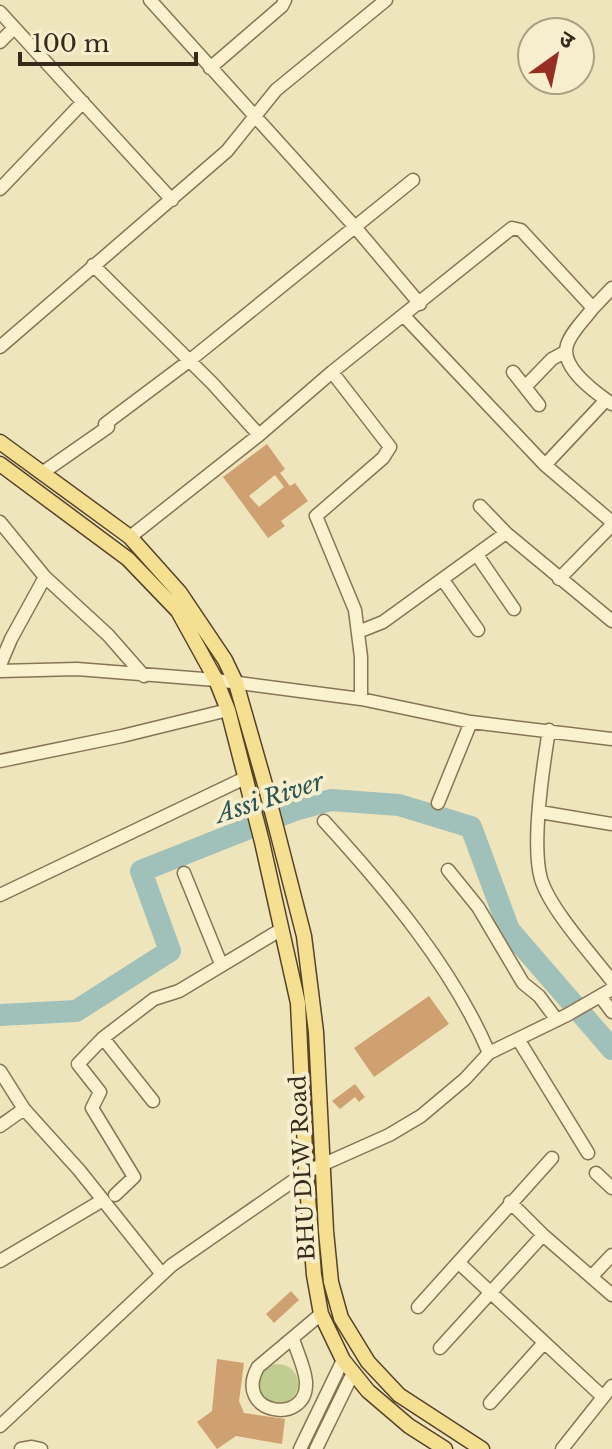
<svg xmlns="http://www.w3.org/2000/svg" width="612" height="1449" viewBox="0 0 612 1449" font-family="'Libre Baskerville','Noto Sans Devanagari',serif">
	<style>
		.green { fill: #c0cd90 }
		.lines { fill: none; stroke-linecap: round; stroke-linejoin: round }
		.river { stroke: #a0c0ba; stroke-width: 22 }
		.building { fill: #cfa170; fill-rule: evenodd }
		.minor-casing { stroke: #877455; stroke-width: 15 }
		.major-casing { stroke: #54422a; stroke-width: 17 }
		.minor { stroke: #faf1cf; stroke-width: 12 }
		.major { stroke: #f5df91; stroke-width: 14 }
		.labels { text-anchor: middle; stroke-width: 8; stroke-linejoin: round; paint-order: stroke }
		.street-label { font-size: 22px; fill: #362a1b; stroke: #f6eecc }
		.water-label { font-size: 24px; font-style: italic; fill: #295556; stroke: #f6eecc }
	</style>
	<rect width="100%" height="100%" fill="#efe5bc"/>
	<path class="green" d="M258 1384a20 20 0 1 1 40 0a20 20 0 1 1-40 0Z"/>
	<g class="lines">
		<path class="river" d="M0 1015 76 1011 170 951 141 871 292 811 331 800 399 805 471 827 509 930 612 1049"/>
	</g>
	<path class="building" d="M267 444 285 469 280 473 290 486 295 483 308 501 281 521 285 526 268 538 223 477ZM275 475 284 487 259 507 249 496Z
		M429 996 449 1024 374 1077 354 1048Z
		M355 1084 365 1097 359 1102 355 1097 340 1109 332 1101Z
		M291 1291 299 1300 274 1323 266 1314Z
		M217 1359 244 1363 239 1401 244 1413 285 1419 282 1444 236 1436 217 1449 197 1422 212 1411Z"/>
	<g class="lines">
		<g class="minor-casing">
			<path id="minor" d="M150 0 355 227 420 304
				M0 12 172 200
				M0 42 14 28
				M210 68 282 6 285 0
				M0 189 83 102
				M93 265 213 384 259 435
				M593 308 612 288
				M404 316 545 465
				M0 347 227 151 276 90 386 0
				M332 372 390 447 383 458 316 516 355 610 361 657V699
				M513 372 539 405
				M525 387 552 359 565 352
				M606 400 545 465 612 522
				M105 424 189 361 413 180
				M42 473 108 427
				M480 506 506 533 612 621
				M0 522 45 577 108 635 144 676
				M130 537 259 435 332 372 512 228 521 230 593 308C585 319 571 332 567 345 560 368 596 393 612 404
				M477 555 514 609
				M559 579 612 525
				M443 580 478 630
				M358 632 383 622 506 533
				M0 665 11 639 45 577
				M0 671 77 669 216 680 361 699 471 722 612 739
				M549 730C543 767 531 844 541 879 550 909 592 955 612 981
				M0 761 122 736 228 710
				M438 803 471 722
				M540 812 612 824
				M324 821C386 889 453 968 489 1053
				M448 870 478 907 523 983 539 996 557 1020
				M184 873 221 964
				M0 895 245 778
				M600 996 612 1012
				M103 1038 153 1101
				M518 1039 588 1153
				M0 1071 24 1109 79 1170 161 1273
				M0 1126 24 1109
				M596 1173 612 1188
				M115 1195 134 1177 92 1108 100 1092 78 1064 103 1038 154 999 179 991 282 929
				M510 1202 543 1235
				M0 1261 103 1200
				M459 1263 603 1397
				M592 1276 612 1255
				M418 1307 552 1158
				M293 1339C297 1352 305 1368 306 1382 308 1427 232 1414 258 1367L321 1314
				M440 1348 543 1235 612 1295
				M490 1403 543 1344
				M0 1426 172 1265 306 1172 389 1135 421 1116 465 1079 489 1053 567 1015 612 989
				M21 1449 32 1447 41 1449
				M300 1449 343 1360
				M316 1449 353 1373
				M562 1449 612 1386"/>
		</g>
		<g class="major-casing">
			<path id="major" d="M0 442 130 537 180 593 225 660 236 683 266 788 304 936 316 1032 326 1231 331 1282 341 1318 368 1362 399 1395 482 1449
				M0 464 128 559 178 611 216 680 228 710 262 842 298 1003 306 1172 314 1275 321 1314 343 1360 368 1391 409 1426 445 1449"/>
		</g>
		<use href="#minor" class="minor"/>
		<use href="#major" class="major"/>
	</g>
	<g class="labels">
		<g class="street-label">
			<text transform="translate(302 1168) rotate(-93)" y="8">BHU DLW Road</text>
		</g>
		<g class="water-label">
			<text transform="translate(270 798) rotate(-18)" y="8">Assi River</text>
		</g>
	</g>
	<g transform="translate(556 56) rotate(33)"><circle r="38" fill="#f6eecc" stroke="#a9a085" stroke-width="2"/>
	<path d="M0-6L14 30L0 20L-14 30Z" fill="#982d23"/>
	<text y="-12" font-size="22" font-weight="bold" text-anchor="middle" fill="#362a1b">उ</text>
	</g>
	<path d="M20 52v12h176v-12" fill="none" stroke="#362a1b" stroke-width="4"/>
	<text x="32" y="52" font-size="24" fill="#362a1b" stroke="#f6eecc" stroke-width="6" paint-order="stroke">100 m</text>
</svg>
